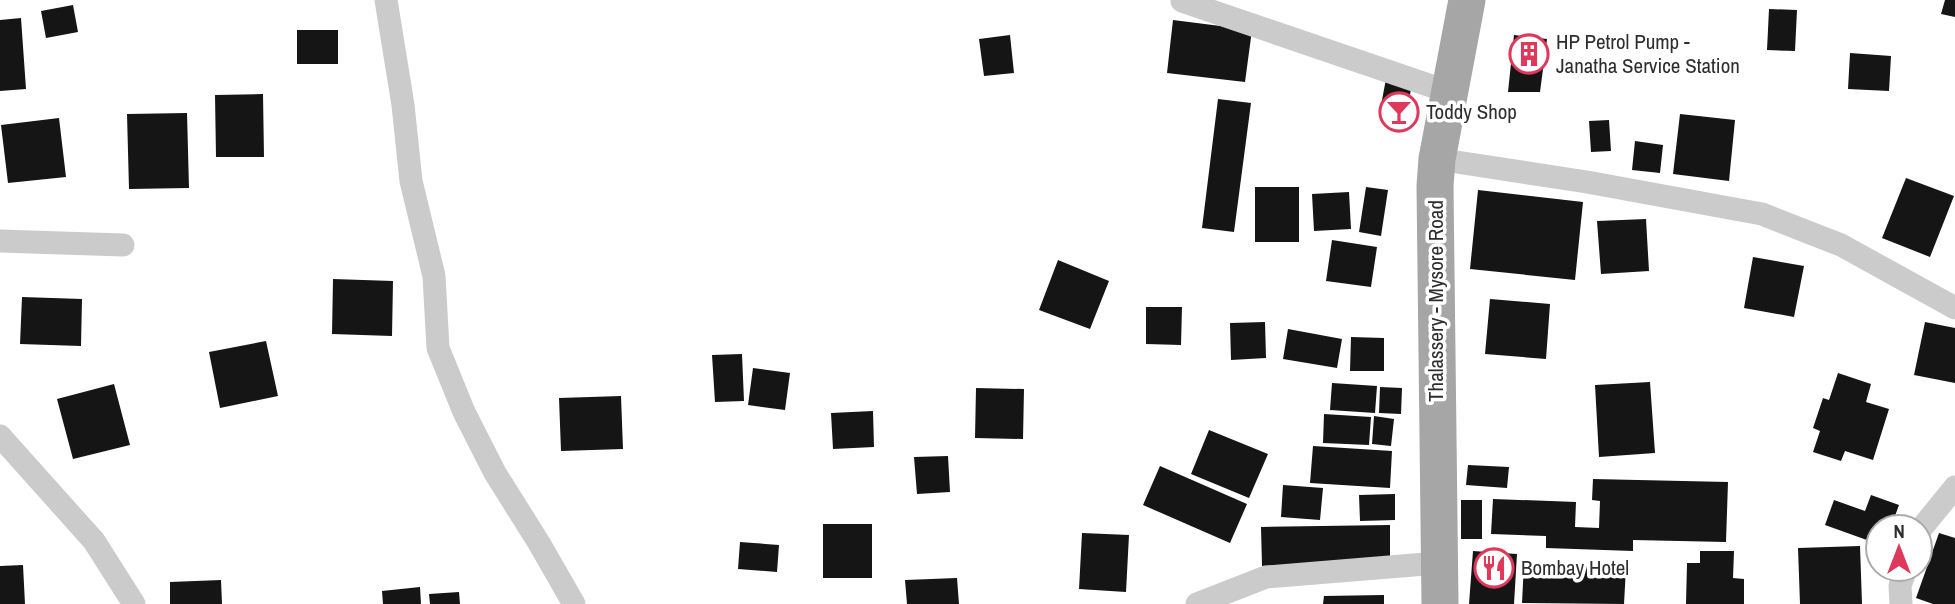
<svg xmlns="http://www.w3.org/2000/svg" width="1955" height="604" viewBox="0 0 1955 604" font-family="'Archivo Narrow',sans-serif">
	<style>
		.building { fill: #151515 }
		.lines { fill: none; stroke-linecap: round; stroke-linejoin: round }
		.street { stroke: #cbcbcb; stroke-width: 23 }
		.primary { stroke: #a6a6a6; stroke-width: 37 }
		.labels { text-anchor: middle; stroke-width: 7; stroke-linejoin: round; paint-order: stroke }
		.poi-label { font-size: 21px; fill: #2e2e2e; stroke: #fff; text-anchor: start }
		.street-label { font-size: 21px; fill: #2e2e2e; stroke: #fff }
	</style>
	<rect width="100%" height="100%" fill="#fff"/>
	<path class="building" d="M1945 0H1955V17L1941 14Z
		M73 5 78 32 46 38 41 11Z
		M1769 9 1797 10 1795 51 1767 50Z
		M21 18 26 89 0 91V20Z
		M1173 20 1252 30 1245 82 1167 73Z
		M297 30H338V64H297Z
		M1010 35 1014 73 984 76 979 39Z
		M1514 35 1547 39 1540 92H1508Z
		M1850 53 1891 56 1889 91 1848 89Z
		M1386 79 1412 84 1405 121 1379 116Z
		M263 94 264 157H216L215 95Z
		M1218 99 1251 103 1234 232 1202 228Z
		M187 113 189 188 129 189 127 114Z
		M1680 114 1735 120 1729 181 1673 174Z
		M59 118 66 177 8 183 1 125Z
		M1609 120 1611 151 1591 152 1589 121Z
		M1635 141 1663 145 1660 173 1632 170Z
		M1906 178 1954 196 1930 257 1882 238Z
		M1255 187H1299V242H1255Z
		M1366 187 1388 190 1381 236 1359 232Z
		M1478 190 1583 202 1575 280 1470 269Z
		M1349 192 1351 229 1314 231 1312 194Z
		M1646 219 1649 271 1601 274 1597 221Z
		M1332 240 1377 247 1371 287 1326 281Z
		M1753 257 1804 266 1794 317 1744 308Z
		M1058 260 1109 281 1090 329 1039 310Z
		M333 279 393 281 392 336 332 334Z
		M22 297 82 299 81 346 20 344Z
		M1490 299 1550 304 1546 359 1485 354Z
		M1146 307H1182L1181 345 1146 344Z
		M1265 322 1266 358 1231 360 1230 323Z
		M1925 322 1955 328V383L1914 375Z
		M1288 329 1342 339 1337 368 1283 359Z
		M1351 337 1384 338V371H1350Z
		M266 341 278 396 220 408 209 352Z
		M742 354 744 401 715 402 712 355Z
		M753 368 790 373 785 410 748 405Z
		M1838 373 1871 384 1866 402 1889 409 1873 460 1845 451 1841 461 1813 452 1820 431 1813 428 1823 398 1829 400Z
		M1650 382 1655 453 1599 457 1595 385Z
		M1332 383 1377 386 1375 413 1330 410Z
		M114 384 130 445 73 459 57 399Z
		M1380 387 1402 388 1401 414 1379 413Z
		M976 388 1024 389 1023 439 975 438Z
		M621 396 623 449 561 451 559 398Z
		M873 411 874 447 833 449 831 413Z
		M1324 414 1371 417 1369 445 1323 443Z
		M1374 416 1394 419 1391 446 1372 444Z
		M1209 430 1268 454 1249 498 1191 474Z
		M1313 446 1392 451 1390 488 1310 483Z
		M948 456 950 492 917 494 914 457Z
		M1468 465 1509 467 1507 488 1466 485Z
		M1160 466 1247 504 1230 543 1143 505Z
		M1593 479 1728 482 1726 542 1633 540V551L1546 548V536L1491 534 1493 499 1576 502 1575 527 1599 528 1600 501 1592 500Z
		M1283 485 1323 488 1320 520 1281 517Z
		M1395 494V520L1360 521 1359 495Z
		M1871 495 1899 505 1891 527H1878V544L1825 525 1834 500 1865 511Z
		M1461 500H1482V539H1461Z
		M823 524H872V578H823Z
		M1390 525V563L1262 566 1261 527Z
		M1082 533 1129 535 1126 592 1079 589Z
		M1939 533 1955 538V604H1933L1916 598Z
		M740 542 779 545 777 572 738 569Z
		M1860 546 1862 604H1800L1798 548Z
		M1473 551 1517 554 1514 604H1469Z
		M1700 551H1734L1733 578 1744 579V604H1686L1687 563H1700Z
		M1524 563 1626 568 1624 604 1522 603Z
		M23 565 25 604H0V566Z
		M957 578 959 604H907L905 580Z
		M221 580 222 604H170V582Z
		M420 587 421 604H383L382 591Z
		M459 592 460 604H430L429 594Z
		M1384 595V604H1323L1324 596Z"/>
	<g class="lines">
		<path class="street" d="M386 0 403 105 411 181 434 276 438 348 464 412 495 473 539 543 574 604
			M1182 1 1449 92
			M1437 159 1587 182 1762 214 1841 245 1955 308
			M0 241 123 245
			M0 436 94 541 134 604
			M1920 530 1955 487
			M1197 604 1266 577 1438 563
			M1901 604 1900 586 1906 569"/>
		<path class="primary" d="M1440 604 1435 186 1437 159 1467 0"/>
	</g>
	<defs>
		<g id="building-ring" transform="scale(2.0125)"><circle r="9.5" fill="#fff" stroke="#de385a" stroke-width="1.5"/><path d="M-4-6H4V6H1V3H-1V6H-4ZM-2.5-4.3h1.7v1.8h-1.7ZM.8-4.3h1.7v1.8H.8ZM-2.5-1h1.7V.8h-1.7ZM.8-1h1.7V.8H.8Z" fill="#de385a"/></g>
		<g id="bar-ring" transform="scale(2.0125)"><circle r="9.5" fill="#fff" stroke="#de385a" stroke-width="1.5"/><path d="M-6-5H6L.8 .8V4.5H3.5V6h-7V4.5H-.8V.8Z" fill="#de385a"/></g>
		<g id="restaurant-ring" transform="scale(2.0125)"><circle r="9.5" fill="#fff" stroke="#de385a" stroke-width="1.5"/><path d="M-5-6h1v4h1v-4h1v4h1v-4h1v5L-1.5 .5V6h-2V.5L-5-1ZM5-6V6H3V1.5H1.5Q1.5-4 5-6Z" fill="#de385a"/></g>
	</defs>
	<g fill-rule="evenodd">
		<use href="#building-ring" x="1529" y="54"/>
		<use href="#bar-ring" x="1399" y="112"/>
		<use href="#restaurant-ring" x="1494" y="568"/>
	</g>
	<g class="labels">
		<g class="poi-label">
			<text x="1556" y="49">HP Petrol Pump -<tspan x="1556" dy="24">Janatha Service Station</tspan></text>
			<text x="1426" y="119">Toddy Shop</text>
			<text x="1521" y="575">Bombay Hotel</text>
		</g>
		<g class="street-label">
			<text transform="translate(1436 301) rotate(-90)" y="7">Thalassery - Mysore Road</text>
		</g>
	</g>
	<g transform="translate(1899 548)"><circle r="33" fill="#ffffff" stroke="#ababab" stroke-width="2"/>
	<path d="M0-5L12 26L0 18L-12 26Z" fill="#de385a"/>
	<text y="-10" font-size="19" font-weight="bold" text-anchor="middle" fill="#2e2e2e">N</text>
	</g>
</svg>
